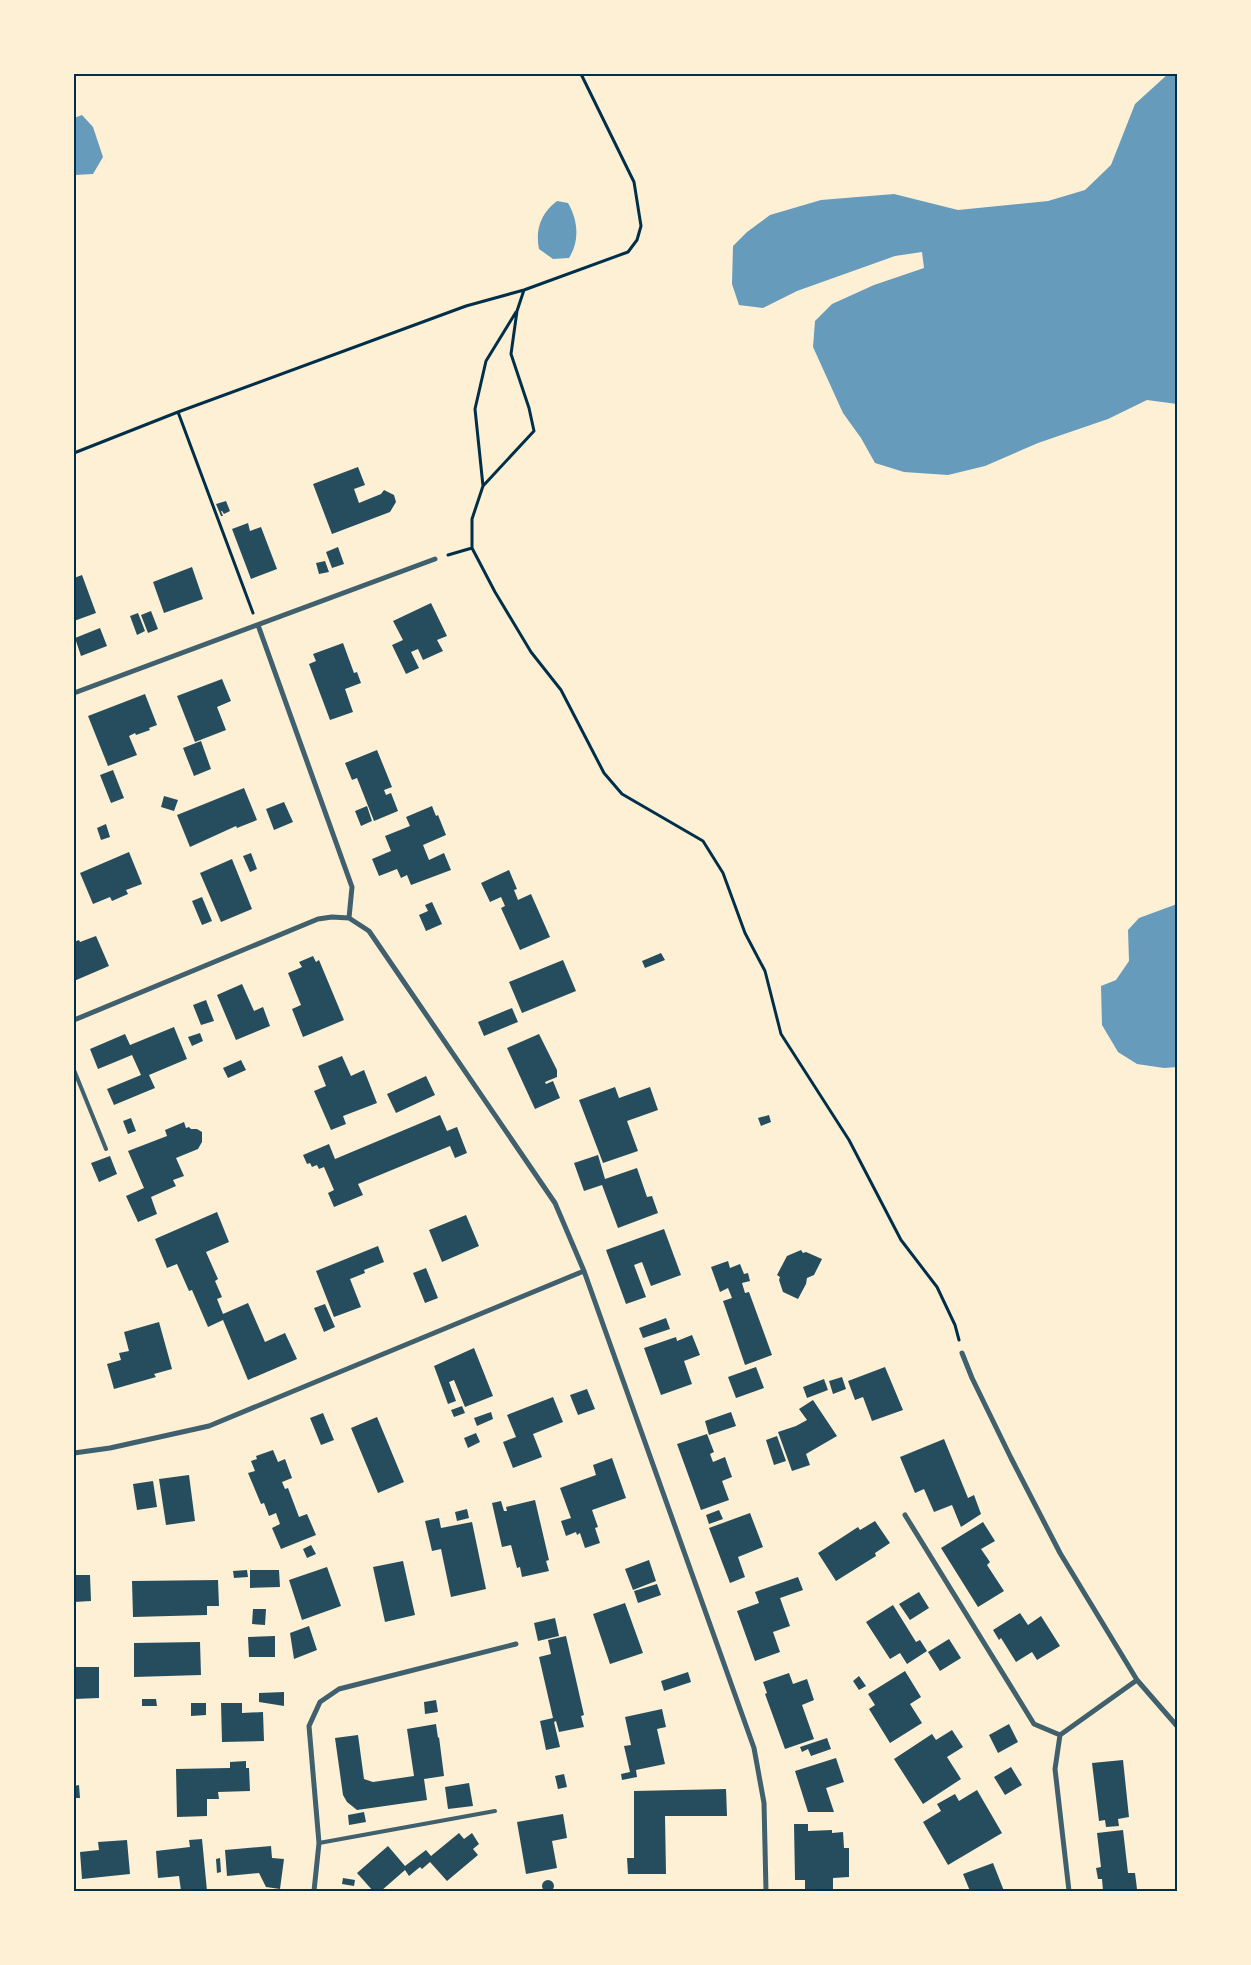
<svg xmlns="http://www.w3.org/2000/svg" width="1251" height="1965" viewBox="0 0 1251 1965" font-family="Helvetica,sans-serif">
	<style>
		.water { fill: #669bbc }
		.building { fill: #264d5e }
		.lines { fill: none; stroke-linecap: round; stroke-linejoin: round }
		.path { stroke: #003049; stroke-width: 3 }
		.service { stroke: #3f606c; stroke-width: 4 }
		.minor { stroke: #3f606c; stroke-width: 5 }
		.neatline { fill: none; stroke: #003049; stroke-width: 2 }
	</style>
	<rect width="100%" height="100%" fill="#fdf0d5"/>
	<path class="water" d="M1168 74H1177V404L1147 400 1108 419 1038 443 985 466 948 475 904 472 875 463 861 438 843 413 813 347 815 321 832 304 874 285 924 268 922 252 895 256 797 291 763 308 739 305 732 284 733 246 747 232 770 215 821 200 894 194 958 210 1048 201 1085 190 1111 165 1135 104Z
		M82 115 93 127 103 157 93 174 75 175 74 174V118Z
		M557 201 568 203C578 220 580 241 569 258L553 259 539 249C535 230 541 213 557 201Z
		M1177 904V1067L1164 1068 1137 1064 1118 1052 1102 1025 1101 986 1116 980 1129 961 1128 930 1139 918Z"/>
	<path class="building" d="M358 467 365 485 354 489 359 503 381 494 384 490 394 495 396 502 390 512 332 534 313 484Z
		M226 501 230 511 224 514 222 511H221L223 516H221L216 504Z
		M248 523 250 531 261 527 277 569 251 579 232 529Z
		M338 547 344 564 332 568 326 552Z
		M325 561 329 572 319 574 316 563Z
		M192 567 203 599 164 613 153 582Z
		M82 575 96 613 74 621V578Z
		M431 603 447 636 437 640 443 651 423 660 418 649 411 652 419 668 406 674 392 645 403 640 393 621Z
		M151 611 158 629 148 633 141 615Z
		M138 613 145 631 137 635 130 616Z
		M100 628 107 646 81 656 75 638Z
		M343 643 354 673 357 672 361 683 345 689 353 712 330 720 309 664 316 661 313 654Z
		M222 679 231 701 217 707 226 730 195 742 177 696Z
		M145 694 157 725 149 728 150 730 136 735 135 733 129 736 137 755 108 766 88 716Z
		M201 741 211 769 194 776 183 748Z
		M377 750 392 787 384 790 386 795 391 793 398 811 374 821 357 778 352 780 345 763Z
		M113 770 124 798 111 803 100 775Z
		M244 788 257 820 237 828 236 826 190 847 177 815Z
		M164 796 178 800 174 811 161 807Z
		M284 802 293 822 274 830 266 809Z
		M367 806 372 821 361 826 355 811Z
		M432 806 436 816 438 815 446 835 423 845 429 860 444 853 451 870 411 885 407 875 401 878 397 869 379 876 372 859 391 851 385 836 410 826 406 817Z
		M106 824 110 837 101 840 97 828Z
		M129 852 142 884 126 890 128 894 112 901 110 897 93 904 80 873Z
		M251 853 257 869 250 872 243 856Z
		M232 859 252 909 221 922 200 873Z
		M509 870 517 889 514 890 518 900 531 894 550 937 520 950 501 908 505 906 501 897 490 902 481 883Z
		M202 897 212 921 202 925 192 901Z
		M432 902 442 924 426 931 419 915 428 911 425 905Z
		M96 936 109 966 74 981V942L79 940 80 942Z
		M661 953 665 960 645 968 642 961Z
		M313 956 316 962 319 960 344 1020 303 1037 292 1009 301 1005 288 973 302 967 299 962Z
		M563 960 576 991 522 1013 509 982Z
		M242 984 254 1011 263 1007 270 1026 236 1040 217 995Z
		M206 1000 214 1021 201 1025 193 1005Z
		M512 1008 518 1022 484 1036 478 1022Z
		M174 1027 187 1059 149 1075 155 1088 114 1105 107 1089 141 1075 132 1055 98 1069 90 1049 125 1034 130 1045Z
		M200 1033 203 1041 192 1046 188 1037Z
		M539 1034 557 1070V1077L545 1082 546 1084 553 1081 560 1098 535 1109 507 1048Z
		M342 1056 351 1076 364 1070 377 1103 343 1116 346 1124 331 1130 314 1091 326 1086 318 1066Z
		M241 1060 246 1070 228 1078 223 1068Z
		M426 1076 435 1095 396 1113 387 1094Z
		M615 1087 619 1098 650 1087 658 1110 627 1121 638 1151 603 1163 579 1100Z
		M440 1115 447 1131 457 1127 467 1153 455 1158 450 1146 358 1184 363 1195 334 1207 328 1193 334 1190 324 1167 319 1169 317 1165 312 1167 310 1163 307 1164 303 1155 329 1144 335 1159Z
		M769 1115 771 1122 761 1126 758 1118Z
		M131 1118 136 1131 128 1134 123 1121Z
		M184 1122 186 1128 189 1127 191 1129H197L202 1132V1142L198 1149 176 1158 184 1176 173 1180 176 1186 151 1197 157 1214 138 1222 126 1196 144 1188 128 1151 167 1136 165 1130Z
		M598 1155 605 1179 637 1168 647 1197 652 1196 658 1213 618 1228 602 1185 584 1191 574 1163Z
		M110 1156 117 1174 99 1182 91 1163Z
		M217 1212 229 1242 206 1252 218 1279 215 1281 222 1297 217 1299 223 1314 248 1303 265 1342 285 1333 297 1359 248 1380 223 1320 208 1327 192 1290 189 1291 177 1264 167 1268 155 1239Z
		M466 1215 479 1246 442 1262 429 1230Z
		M664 1229 681 1275 651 1286 642 1262 634 1265 646 1297 626 1304 606 1250Z
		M378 1246 384 1262 364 1270 365 1273 350 1279 361 1307 334 1317 316 1271Z
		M801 1250 803 1253 806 1252 822 1259 814 1275 807 1278 806 1284 798 1299 783 1292 779 1280 780 1277 777 1275 787 1256Z
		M728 1261 730 1268 740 1264 744 1274 748 1273 750 1281 742 1283 745 1293 749 1292 772 1355 745 1365 723 1301 732 1298 728 1288 720 1292 711 1267Z
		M426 1268 438 1298 425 1303 413 1273Z
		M325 1304 335 1327 324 1332 314 1308Z
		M666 1318 670 1329 643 1338 639 1328Z
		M159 1322 172 1369 154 1374 156 1377 114 1389 107 1364 121 1360 119 1353 129 1351 124 1332Z
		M692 1335 700 1355 684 1361 692 1384 661 1395 644 1348 676 1337 677 1341Z
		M474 1348 493 1396 465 1407 454 1380 449 1382 456 1401 448 1404 434 1366Z
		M756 1367 764 1388 736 1398 728 1377Z
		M885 1367 903 1410 872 1421 863 1397 855 1400 848 1381Z
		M842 1377 846 1389 833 1394 829 1381Z
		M824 1379 828 1390 807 1398 803 1387Z
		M587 1389 595 1409 578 1415 570 1395Z
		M553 1397 563 1422 533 1434 542 1457 513 1468 503 1442 516 1437 507 1415Z
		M813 1400 837 1436 806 1454 810 1465 792 1471 778 1432 796 1426 807 1420 799 1409Z
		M462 1406 465 1413 454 1417 451 1410Z
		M491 1412 493 1419 477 1426 474 1418Z
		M731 1412 736 1426 709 1435 705 1421Z
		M323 1413 334 1440 321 1445 310 1418Z
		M377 1417 404 1482 378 1493 351 1428Z
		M476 1433 480 1442 468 1448 464 1438Z
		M707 1434 714 1452 710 1454 713 1462 725 1457 732 1477 722 1481 729 1500 701 1510 677 1444Z
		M777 1436 786 1461 774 1465 766 1440Z
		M944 1439 968 1498 974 1495 981 1514 961 1527 952 1505 934 1512 924 1489 915 1493 900 1457Z
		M273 1450 278 1462 285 1459 292 1478 282 1482 285 1489 288 1488 299 1517 307 1514 316 1535 281 1549 272 1528 280 1524 276 1513 269 1516 264 1503 261 1504 248 1473 255 1471 251 1461 257 1459 256 1456Z
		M612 1458 626 1498 592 1510 598 1527 595 1528 600 1543 585 1548 580 1533 577 1535 576 1532 566 1536 561 1521 571 1518 560 1488 596 1475 593 1465Z
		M189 1475 195 1521 166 1525 159 1479Z
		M153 1481 157 1507 137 1510 133 1484Z
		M535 1500 549 1560 546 1561 549 1571 522 1577 520 1567 517 1568 511 1545 502 1547 492 1503 501 1501 504 1511H507L506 1507Z
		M467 1509 469 1518 457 1521 455 1512Z
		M719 1510 723 1519 709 1524 706 1515Z
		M750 1513 763 1547 738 1557 745 1577 730 1583 709 1528Z
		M439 1518 441 1528 472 1522 486 1589 451 1597 441 1549 432 1551 425 1521Z
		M875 1521 890 1543 875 1553 876 1556 836 1581 818 1553 858 1527 860 1530Z
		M983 1522 995 1541 981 1549 990 1562 987 1565 1004 1591 978 1607 941 1548Z
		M311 1545 316 1554 307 1558 303 1549Z
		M649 1560 656 1581 633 1590 625 1569Z
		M403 1561 415 1615 385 1622 373 1567Z
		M327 1567 341 1606 302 1620 289 1580Z
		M247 1570 248 1577 234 1578 233 1571Z
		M250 1570H279L280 1587 250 1588Z
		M74 1575H90L91 1601 74 1602Z
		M798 1577 803 1590 780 1598 790 1626 773 1632 780 1652 755 1661 737 1611 759 1603 755 1592Z
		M218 1580 219 1606H207V1615L133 1617 132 1581Z
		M657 1584 661 1595 638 1603 634 1591Z
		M919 1592 929 1608 910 1620 899 1604Z
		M625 1603 643 1653 610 1664 593 1614Z
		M893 1605 916 1642 920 1640 927 1651 907 1664 900 1653 890 1659 866 1622Z
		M253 1609H266L265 1625 252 1624Z
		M1020 1613 1028 1625 1041 1616 1060 1646 1037 1660 1032 1652 1016 1662 1001 1638 999 1640 993 1630Z
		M555 1618 559 1636 538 1641 534 1623Z
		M309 1626 317 1650 294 1659 290 1633Z
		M275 1636V1657H249L248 1637Z
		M566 1636 584 1715 581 1716 584 1727 559 1732 556 1721 554 1722 560 1747 546 1750 540 1721 553 1718 539 1657 551 1654 548 1640Z
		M949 1639 961 1658 940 1671 928 1652Z
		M200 1642 201 1675 134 1677V1643Z
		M74 1667H99V1698L74 1699Z
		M905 1671 921 1697 910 1704 922 1723 890 1743 869 1709 875 1705 868 1694Z
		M688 1672 691 1682 664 1691 661 1681Z
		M789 1673 793 1684 807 1679 814 1700 802 1705 814 1739 785 1749 765 1694 767 1693 763 1682Z
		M859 1676 866 1686 859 1690 853 1681Z
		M284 1692V1706L259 1702V1693Z
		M142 1699H156L157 1706H142Z
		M436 1700 438 1712 425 1714 424 1702Z
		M191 1703H206V1715L191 1716Z
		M221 1703H242V1713L263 1712 264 1741 222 1742Z
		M662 1709 666 1727 657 1729 665 1764 636 1770 637 1777 622 1780 621 1774 630 1772 624 1746 631 1745 625 1717Z
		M436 1724 438 1738 439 1737 444 1776 424 1779 427 1800 357 1810 347 1802 343 1795 335 1738 358 1735 364 1779 373 1782 414 1776 407 1729Z
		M1009 1724 1018 1742 998 1753 989 1735Z
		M952 1730 963 1747 947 1757 961 1779 923 1804 894 1759 932 1734 936 1740Z
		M827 1738 831 1749 811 1756 808 1749 802 1752 800 1747Z
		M836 1758 844 1782 826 1788 834 1812H808L795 1771Z
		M1123 1760 1129 1817 1118 1819 1119 1826 1106 1827 1105 1820 1099 1821 1092 1763Z
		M246 1761V1768H249L250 1791 218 1792 219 1799H207V1816L177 1817 176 1769 230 1768V1762Z
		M1011 1767 1022 1785 1005 1795 994 1777Z
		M564 1774 567 1787 558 1789 555 1776Z
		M469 1783 473 1806 448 1809 445 1787Z
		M79 1785 80 1798H74V1786Z
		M726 1789 727 1816H665L666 1874H628L627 1858H634V1791Z
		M977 1790 1002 1833 948 1865 923 1822 941 1811 937 1804 955 1794 959 1801Z
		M364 1812 366 1822 349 1825 348 1815Z
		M563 1814 567 1838 552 1841 557 1868 526 1874 517 1822Z
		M794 1824H808V1831L832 1830V1833L843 1832 844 1848H849V1877L833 1878V1889L805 1891V1880H795Z
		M1123 1830 1128 1873H1135L1137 1889 1130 1891H1103L1102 1879H1098L1096 1868 1101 1867 1097 1833Z
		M459 1833 464 1839 472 1833 479 1844 473 1849 478 1855 447 1881 430 1862 422 1869 420 1867 409 1876 405 1870 381 1891H373L357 1873 388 1846 405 1866 426 1850 431 1856Z
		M202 1839 207 1891H181L179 1876 158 1878 156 1851 190 1847 189 1840Z
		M127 1840 130 1874 82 1879 80 1852 99 1850 98 1842Z
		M271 1846 272 1858 284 1859 280 1889 266 1887 259 1873 227 1876 225 1850Z
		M220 1858 221 1872 217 1873 216 1859Z
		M993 1863 1004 1891H970L963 1874Z
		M343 1878 355 1880 354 1886 342 1884Z
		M542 1886a6 6 0 1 1 12 0a6 6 0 1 1-12 0Z"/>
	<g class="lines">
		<path class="path" d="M524 290 517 311 511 354 529 408 534 431 483 486 472 519V548L495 592 531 652 561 690 604 773 622 794 703 841 723 873 745 933 765 971 781 1034 849 1140 901 1240 937 1287 955 1325 959 1340
			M178 412 253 613
			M74 453 178 412 466 306 524 290 628 252 637 240 641 226 634 182 581 74
			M483 486 475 409 486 361 516 312
			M448 555 472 548"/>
		<path class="service" d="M74 1070 106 1149
			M319 1843 495 1811"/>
		<path class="minor" d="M258 625 352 887 349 918 369 931 555 1203 584 1271 754 1748 764 1803 766 1891
			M74 693 435 559
			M74 1020 318 919 332 917 349 918
			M962 1353 972 1378 1011 1458 1060 1553 1137 1680 1177 1726
			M74 1453 110 1448 209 1426 584 1271
			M905 1515 1034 1724 1060 1735
			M314 1891 319 1843 309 1726 320 1702 339 1689 516 1644
			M1069 1891 1055 1769 1060 1735 1137 1680"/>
	</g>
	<rect width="1251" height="1965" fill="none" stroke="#fdf0d5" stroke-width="150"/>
	<rect x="75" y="75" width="1101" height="1815" class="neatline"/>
</svg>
